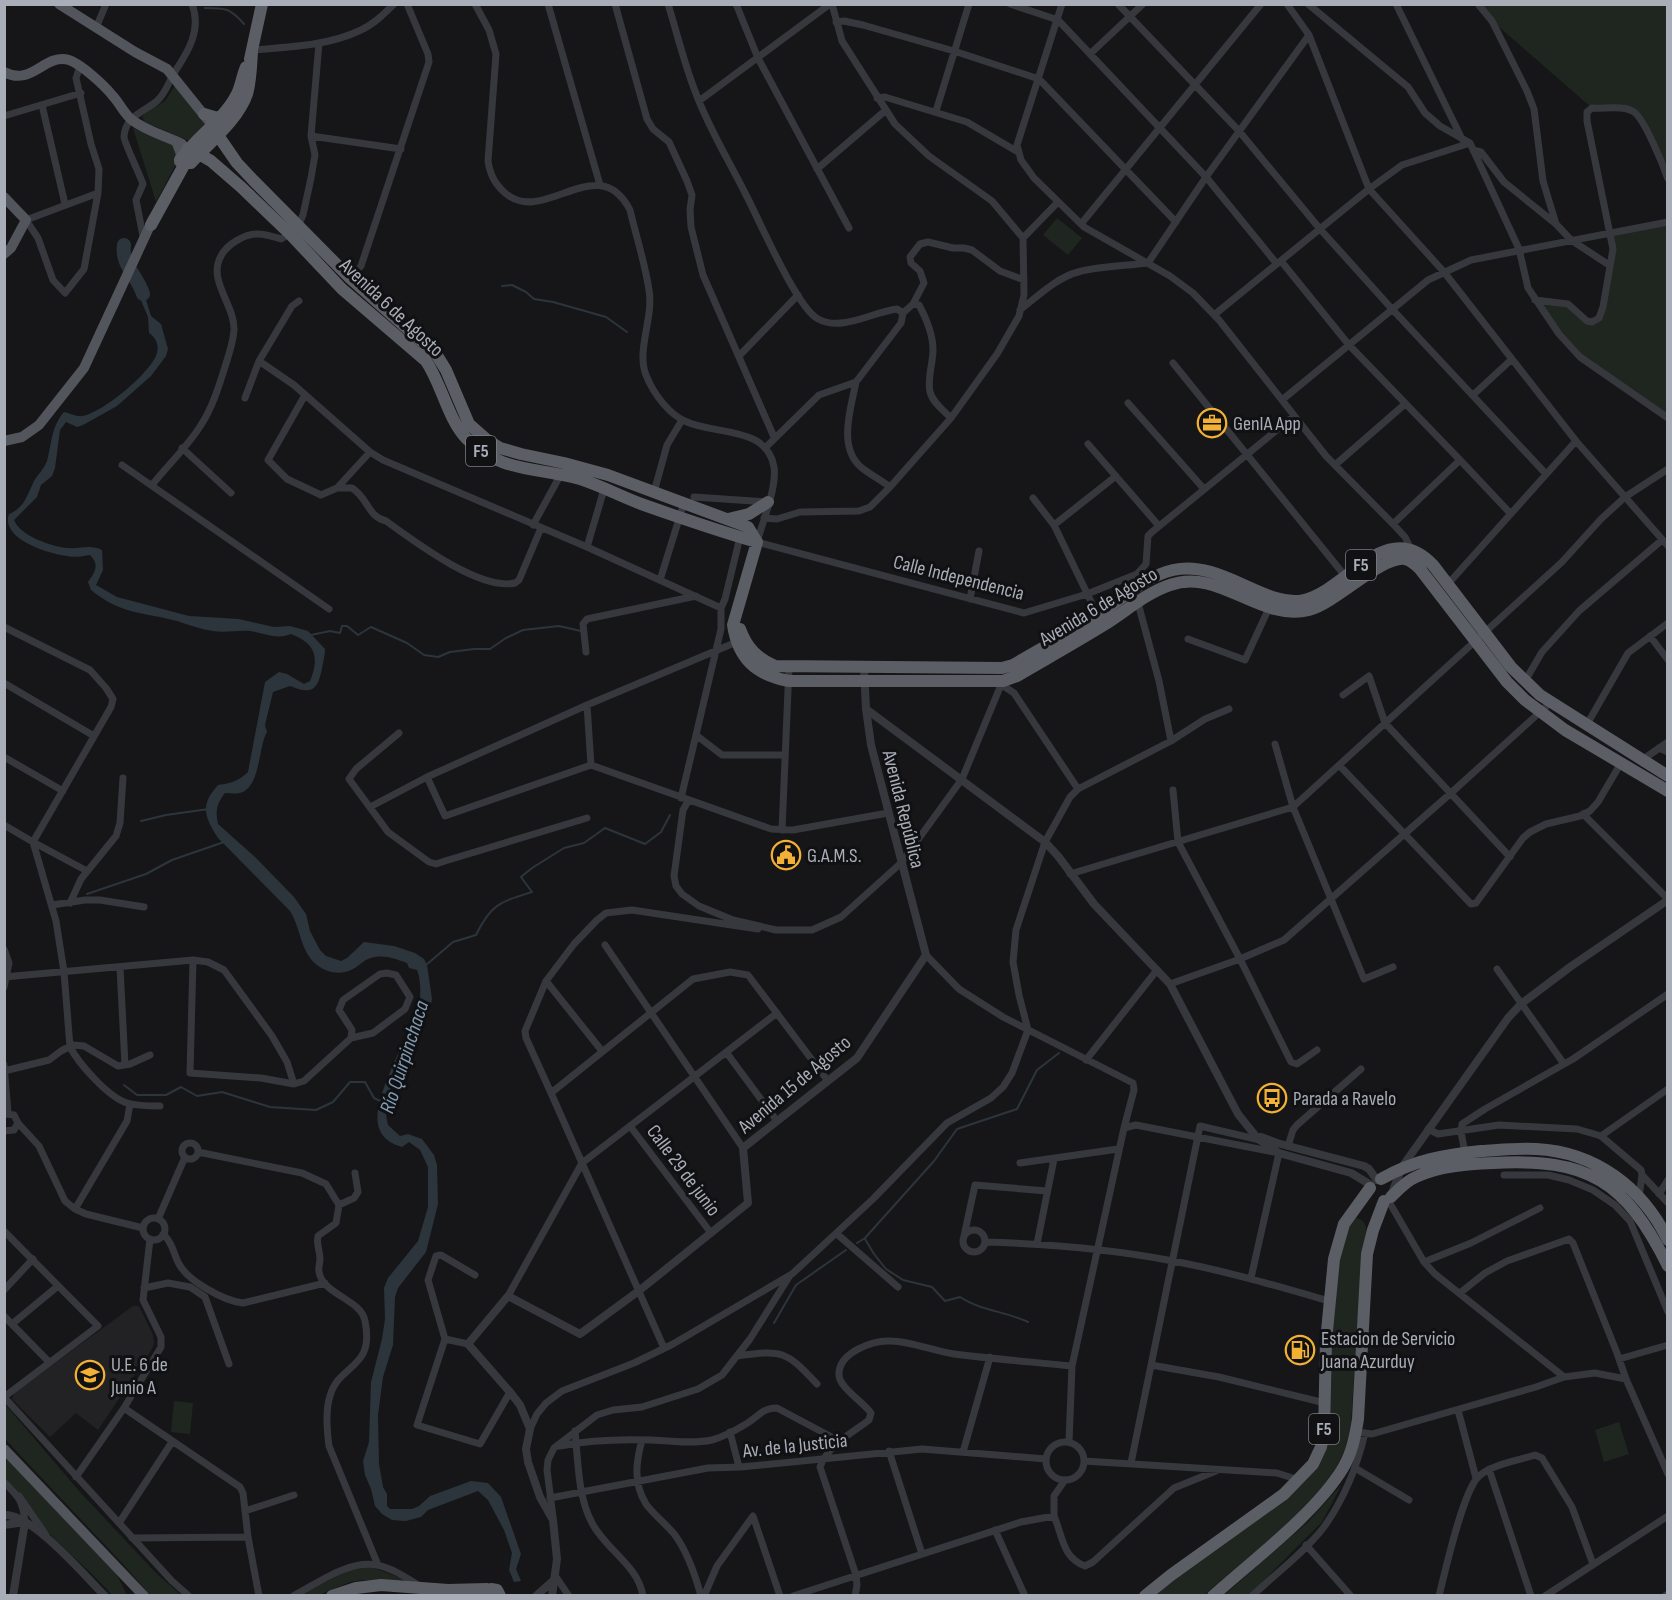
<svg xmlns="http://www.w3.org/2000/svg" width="1672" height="1600" viewBox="0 0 1672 1600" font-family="'Sofia Sans Condensed',sans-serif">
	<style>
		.built { fill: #222225 }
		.green { fill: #1e261f }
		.water { fill: #2c353c }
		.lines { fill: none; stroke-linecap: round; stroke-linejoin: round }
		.stream { stroke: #2c353c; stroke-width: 2 }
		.river { stroke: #2c353c; stroke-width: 14 }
		.minor { stroke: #37383d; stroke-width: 7 }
		.tertiary { stroke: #37383d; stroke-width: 8 }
		.primary { stroke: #53555c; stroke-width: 10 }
		.trunk { stroke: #5b5e65; stroke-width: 12 }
		.trunk-bridge { stroke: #5b5e65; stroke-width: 12 }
		.labels { text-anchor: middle; stroke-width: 6; stroke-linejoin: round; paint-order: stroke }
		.shield { fill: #111113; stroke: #7b7e86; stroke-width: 1.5 }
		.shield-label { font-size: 18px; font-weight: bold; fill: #a8adb8 }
		.street-label { font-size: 20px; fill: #a8adb8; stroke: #111113 }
		.poi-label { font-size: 20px; fill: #a8adb8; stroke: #111113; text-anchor: start }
		.water-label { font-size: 21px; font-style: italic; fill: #7f9bb3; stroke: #111113 }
	</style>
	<rect width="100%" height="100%" fill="#161618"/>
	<path class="built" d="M133 1306H139L153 1335 154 1343 152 1349 98 1430 76 1413 50 1437 12 1399 14 1393Z"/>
	<path class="green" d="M1478 5H1667V179L1637 116 1626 109 1592 108 1492 21Z
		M176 84 206 124 189 141 145 122 142 117 144 114 165 101Z
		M133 128 175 146 177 162 156 202Z
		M1057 218 1082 238 1068 255 1043 235Z
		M1667 222V418L1580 357 1535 300 1568 304 1587 321 1598 318 1612 249 1609 233Z
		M1357 1218C1365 1220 1366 1226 1367 1234L1360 1289 1351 1422C1349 1434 1347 1446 1341 1458 1318 1506 1245 1559 1204 1595L1151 1596 1315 1467C1320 1425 1327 1382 1331 1340 1336 1299 1333 1256 1352 1219Z
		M174 1401 193 1403 190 1434 171 1432Z
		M4 1403 80 1492 156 1573 181 1595H150L122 1563 5 1439Z
		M1619 1422 1629 1454 1604 1462 1595 1430Z
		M4 1456 116 1573 127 1595H112C94 1574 72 1556 52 1536 35 1518 22 1496 5 1478Z
		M1342 1484 1322 1522 1249 1595 1223 1596 1308 1522Z
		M371 1567 411 1582 363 1580 350 1582 319 1595 298 1596 350 1570Z"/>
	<path class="water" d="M138 274 151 316 161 324 168 349 166 356 151 376 117 406 83 425 77 427 66 422 60 430 55 468 52 476 41 485 37 497 14 520C20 536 53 547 68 548 80 549 91 544 102 550L103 570 96 585 117 597 189 616 239 619 274 627 290 626 308 631 325 649C325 656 323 662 322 668 318 690 312 695 290 686L273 692 265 725 267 732C258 747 261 787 240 793 235 794 230 793 225 793 217 803 215 811 218 824L255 857 294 897 306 914 310 931 320 950 326 956 341 961 347 958 364 942 394 946 415 953 424 959 427 965 432 999 430 1008 417 1041 402 1064 386 1115 388 1125 400 1136 408 1134 422 1139 434 1155 437 1165 438 1204 426 1252 398 1288 395 1297 393 1345 383 1377 378 1415 379 1464 383 1487 387 1494V1506L390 1509H412L419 1506 430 1496 471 1481 488 1483 501 1497 521 1554 516 1569 521 1581 514 1582 509 1570 512 1553 504 1530 488 1500 478 1491 428 1510 421 1517 406 1521 392 1520 382 1514 375 1506 371 1489 365 1475 363 1461 369 1442 371 1382 382 1339 385 1319 384 1288 388 1278 418 1241 428 1207V1167L420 1150 409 1142 402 1147C367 1137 377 1107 386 1082 390 1072 394 1062 399 1052 404 1043 411 1034 415 1024 420 1009 423 985 417 970L409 968 407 963C395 959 384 954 371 958 363 960 358 967 351 970 337 977 319 970 310 958 300 944 299 925 290 911L218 838C204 816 200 805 218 785 231 783 239 781 248 772L265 682 279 672 287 674 304 684 310 681C320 657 315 643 291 634 277 640 265 633 250 631 238 630 225 633 213 631 200 629 189 625 177 621 142 612 120 614 91 590L88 582C95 572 100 565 90 555 83 556 75 558 67 556 49 554 0 539 9 514 24 508 27 496 34 481 38 474 44 469 47 461 52 443 51 427 64 412 69 413 77 417 82 416 101 414 152 372 157 353 159 345 156 338 149 333L148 317 133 281Z"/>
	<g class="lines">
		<path class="stream" d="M205 8C226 8 230 8 244 24
			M502 286 512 285 526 292 534 299 553 302 606 317 627 332
			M311 635 330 631 340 633 342 626H347L358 635 371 627 407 643 424 655 438 657 450 652 474 649H490L506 638 523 630 559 626 581 631
			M141 821 166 815 209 809
			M87 894 146 874 172 860 224 842
			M426 965 453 942 476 935C491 904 500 902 532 892L521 877 532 868 564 848 584 843 605 828 645 844 661 832 670 815
			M124 1085 137 1095H166L181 1087 197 1096 222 1092 270 1107 316 1110 333 1102 350 1082H365L374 1098 380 1101
			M865 1239 874 1254 886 1269 903 1280 932 1287 945 1301 960 1297C981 1311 1005 1311 1028 1322
			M857 1243 865 1238 934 1161 957 1129 1017 1109 1037 1070 1059 1053
			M774 1323 796 1285 846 1250"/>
		<path class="river" d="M124 245C121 265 137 275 143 294"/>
		<path class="minor" d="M475 4 489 30 496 54 488 161C490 174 494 183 505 193 544 227 598 148 630 210 636 236 645 263 649 290 654 317 636 350 646 375 653 393 669 415 687 422 716 435 767 426 774 467 777 487 763 521 757 542L1024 613 1087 594 1137 574 1146 564 1148 536 1152 532 1294 416
			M548 4 600 185
			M615 4 647 119 653 129 669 142 687 181 692 195 690 210 691 227 703 275 774 437
			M668 4C677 33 684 63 695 91 708 127 728 159 745 193 759 219 796 307 818 319 842 332 872 312 897 309L903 313 901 323 856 382 819 395 766 447
			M736 4 758 58 849 228
			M832 4 842 41 895 124 929 156 992 201 1023 238 1058 202
			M1010 4 1058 20 1206 177 1277 264
			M1062 4 1017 145 1021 160 1034 178 1084 227 1170 276 1193 293 1219 320 1326 456 1393 524 1405 537 1411 549
			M1118 4 1239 131 1320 229 1392 309 1546 474
			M1287 4 1309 35 1369 189 1444 272 1576 441 1668 546
			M1308 4 1408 87 1425 113 1440 126 1470 143 1519 249 1528 288 1559 334 1580 357 1668 418
			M1396 4 1462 139
			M1478 4 1492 21 1527 91 1534 109 1543 181 1556 224
			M836 22 844 21 863 25 954 51 1039 79 1176 222
			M96 28 106 4
			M252 50C288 47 328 46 361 30 374 24 384 14 394 4
			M1090 54 1143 4
			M80 66 76 78 91 144 99 169 98 193 84 269 65 293 53 280 38 238 26 220 98 193
			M877 98 885 97 967 122 1018 152
			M699 101 830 4
			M42 105 65 204
			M936 111 969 4
			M4 116 81 93
			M311 136 401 149
			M1473 150 1481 152 1504 182 1556 224 1571 240 1609 265
			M817 169 886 110
			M1081 224 1261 4
			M143 236 136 200 143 184C140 175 124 142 124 137 125 116 144 112 157 101 165 94 169 82 174 73 188 52 202 30 192 4
			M1281 261 1349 345 1460 460 1393 524
			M350 278 361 266 429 62 428 54 407 4
			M1535 300 1568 304 1587 321 1592 322 1599 318 1603 307 1613 249 1587 121V112L1592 108C1604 109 1624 105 1634 112 1645 120 1663 165 1668 179
			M913 304 924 283 920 271 911 263 910 257 920 244 928 242 953 248H964L972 250 1000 271 1024 280
			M1020 310C1038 296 1056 278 1078 272 1100 266 1125 266 1148 263L1206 177 1309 35
			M903 313 913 304 919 305C926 318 933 336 933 350 933 363 927 379 930 392 933 403 944 411 951 418
			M1214 315 1369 189 1402 165 1470 143
			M739 356 798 295
			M259 361 294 385 370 452 383 460 587 547 721 608
			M1173 363 1345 576
			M856 382C851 408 837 448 862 468 871 475 881 480 890 487
			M305 395 268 460 287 479 321 495 337 488H352C369 499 367 516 386 521 415 542 480 591 515 583L519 580 541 528
			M1473 395 1512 359
			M245 398 259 361 292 306 299 301
			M1282 400 1428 280 1471 260 1668 222
			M1128 403 1204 489
			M1088 444 1159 526
			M182 448 231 493
			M1460 460 1510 513
			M122 465 329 609
			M1335 465 1405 404
			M152 485C168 465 188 446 201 425 212 408 218 389 224 370 228 357 233 344 234 330 235 305 207 280 221 256 227 244 246 233 259 234 266 234 274 237 281 239L290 234 298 226 303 215 311 178 315 155 311 136 319 43
			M337 488 370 452
			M654 492 667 445 682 420
			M694 497 767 502
			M1033 498 1054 525 1098 616
			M764 518 777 519 800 512 859 511 870 507 890 487 951 418 997 354 1019 316 1024 295 1023 238
			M533 525 561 474
			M1054 525 1116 476
			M740 537 725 599 721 608V629L696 735 722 755H785
			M587 547 605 486
			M660 580 684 503
			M1448 584 1576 441
			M970 599 979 551
			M1138 603 1159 681 1171 741
			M4 627 90 670 106 688 113 699 111 707 33 842 4 825
			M1650 636 1668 660
			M1188 639 1245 660 1269 608
			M586 652 583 624 587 619 696 596
			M1525 681 1542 652 1579 611 1662 540
			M4 683 94 736
			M1002 685 1014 693 1078 789
			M1343 695 1369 676 1385 723 1510 857
			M587 705 591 765
			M1586 726 1628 653 1668 623
			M399 733 356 769 349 779 388 832 429 862 436 864 445 861 587 818
			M1275 744 1293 807 1364 979 1393 967
			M1659 748 1668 752
			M4 757 63 791
			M1642 760 1668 742
			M1339 765 1471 904 1476 903 1523 838 1530 832 1546 824 1580 816 1590 811 1598 802 1621 763
			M427 777 445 816 591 765 771 829 793 830 888 813
			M1173 790 1178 842 1240 959 1291 1062 1297 1064 1317 1050
			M681 798 696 735
			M688 801 683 810 674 876 676 886 682 894 699 906 733 920 776 930H812L841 917 901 863 962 779 1003 680
			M370 807 427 777 587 705 739 641
			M1583 814 1668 899
			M782 830 789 667
			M87 871 33 842 56 921 64 972 70 1047C79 1064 108 1097 127 1103 137 1106 150 1106 160 1106
			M1070 874 1293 807 1562 562 1601 519 1625 497 1668 469
			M70 903 81 879 116 836 120 823 123 778
			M52 905 85 900H100L144 907
			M605 945 743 1148
			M4 949 9 963 4 987
			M926 955 959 989 1003 1017 1133 1083 1134 1090 1124 1128
			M193 960 190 1073 261 1078 294 1084 304 1081 351 1038 373 1033 405 1009 410 997 396 975 387 973 380 974 343 1000 339 1010 352 1030 351 1038
			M120 967 125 1065
			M1497 969 1564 1064
			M4 977 193 960 208 962 224 970 272 1036 287 1062 294 1084
			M546 981 602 1051
			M1170 984 1240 959 1284 940 1451 793 1550 703
			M726 1052 777 1121
			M1086 1060 1157 970
			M4 1065 8 1113
			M4 1071 49 1060 61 1051 73 1045 84 1046 118 1066 130 1064 150 1055
			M551 1093 526 1038 525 1031 546 981 574 944 597 920 606 913 632 910 758 929
			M18 1123 39 1146 65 1201 75 1209 86 1214 143 1228
			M630 1126 711 1233
			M1428 1129 1438 1134 1499 1125 1577 1129 1601 1136 1641 1170 1642 1175 1639 1197
			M4 1131 14 1130 18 1123 14 1115 6 1114
			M1601 1136 1668 1089
			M182 1151a8 8 0 1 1 16 0a8 8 0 1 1-16 0Z
			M1288 1146 1293 1130 1297 1125 1361 1069
			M198 1152 302 1173 326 1184 339 1205 336 1223 318 1236C316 1245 320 1250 320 1259 320 1263 318 1268 319 1272 323 1295 361 1299 365 1321 375 1370 339 1363 330 1396 325 1411 327 1431 329 1446L378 1565
			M1465 1153 1461 1132 1462 1124 1485 1109 1573 1059 1668 994
			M1020 1163 1118 1149
			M1504 1175H1548L1569 1180 1593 1190 1615 1205 1630 1221 1668 1312
			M1642 1175 1668 1203
			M1659 1194 1668 1180
			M1388 1200 1424 1262 1435 1274 1564 1377
			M339 1205 354 1198 358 1192 355 1173
			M75 1209 127 1121 130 1104
			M143 1229a11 11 0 1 1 22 0a11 11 0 1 1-22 0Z
			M158 1219 185 1157
			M963 1241a11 11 0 1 1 22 0a11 11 0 1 1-22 0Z
			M4 1231 98 1326 4 1397 172 1581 189 1596
			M163 1234C173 1243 173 1253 179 1264 188 1281 224 1301 243 1303L325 1283
			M837 1234 898 1287
			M964 1236 975 1185 1047 1191
			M985 1242C1048 1244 1111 1249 1173 1261 1226 1271 1277 1286 1329 1301
			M1037 1244 1054 1159
			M1424 1262 1471 1243 1540 1208
			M475 1275 441 1255 436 1256 428 1280 445 1339 417 1425 480 1444 510 1392
			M144 1288 168 1283 190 1287 205 1297 229 1364
			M4 1290 33 1259
			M1460 1293 1485 1273 1507 1261 1569 1239 1573 1243 1617 1353 1626 1379 1668 1474
			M508 1296 582 1163 777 1013
			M4 1316 49 1362
			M12 1324 58 1286
			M445 1339 468 1344
			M664 1348 551 1093 693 979 730 972 748 975 828 1081
			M737 1356C783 1350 785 1350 817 1384
			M1619 1359 1668 1345
			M1151 1365 1219 1377 1325 1403
			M124 1408 240 1487 243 1493 248 1537 259 1596
			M1458 1410 1476 1478
			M530 1429 537 1414 546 1403 562 1391 634 1363 673 1344 792 1274 873 1199 947 1123 991 1098 1003 1087 1012 1073 1028 1030 1019 995 1013 962 1016 930 1045 842 1070 797 1078 789 1171 741 1205 719 1229 709
			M575 1431C578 1461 578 1497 592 1523 606 1550 638 1565 643 1596
			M730 1432 739 1467
			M1356 1432 1372 1434 1536 1387 1564 1377 1595 1373 1626 1379
			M642 1440C636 1462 633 1483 646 1504 654 1515 666 1524 675 1535 688 1553 695 1574 701 1596
			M1069 1442 1072 1366 1124 1128 1136 1125 1279 1153 1251 1278
			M1046 1461a19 19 0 1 1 38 0a19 19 0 1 1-38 0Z
			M560 1446C589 1440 622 1439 652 1440 671 1441 693 1444 712 1440 723 1437 736 1430 746 1424 758 1417 762 1408 777 1408L841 1442
			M889 1451 922 1554
			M963 1452 990 1357
			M1084 1461 1277 1473 1299 1480
			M1131 1463 1200 1126 1260 1140
			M1355 1468 1409 1500
			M1489 1469 1531 1596
			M76 1477 124 1408 161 1347V1337L143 1300 150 1239
			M4 1482C19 1497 23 1501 25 1522
			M19 1496 46 1535
			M550 1498 708 1468 741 1467 922 1449 1046 1459
			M245 1511 294 1495
			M1054 1516C1063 1537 1062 1557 1085 1566L1093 1562 1174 1488 1216 1471
			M553 1517 547 1470 548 1460 554 1448 597 1415 613 1410 642 1407 698 1389 722 1375 750 1339 789 1277
			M119 1523 172 1442
			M995 1530 1025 1596
			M132 1538 248 1537
			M1306 1545 1351 1596
			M556 1577 569 1596
			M293 1596C318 1583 348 1560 377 1565 392 1568 407 1578 420 1586
			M704 1596 717 1566 753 1516 780 1596
			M793 1596 1021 1522 1054 1516V1496L1065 1480
			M855 1596 857 1585 856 1575 820 1467C827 1446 852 1433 869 1420L871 1413C863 1402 839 1387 839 1375 838 1353 872 1340 891 1341 909 1341 934 1351 954 1354 993 1359 1033 1362 1072 1366
			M1252 1596C1274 1575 1306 1551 1324 1527 1344 1499 1357 1467 1365 1433
			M1439 1596C1445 1572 1463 1490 1479 1476 1493 1464 1517 1461 1535 1455L1542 1458 1572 1507 1593 1564
			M1545 1596 1668 1516
			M1665 1596 1668 1594"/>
		<path class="tertiary" d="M866 709 1045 842 1058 856 1094 904 1170 984 1238 1114 1258 1139 1279 1153 1351 1173 1371 1185
			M1261 1137 1277 1143 1364 1166 1369 1169 1377 1180
			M1392 1193 1402 1167 1508 1018 1521 1004 1570 967 1668 900
			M4 1515C32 1513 85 1576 105 1596
			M4 1525 25 1522
			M13 1596 25 1522
			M536 1596 554 1580
			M552 1596 557 1559 553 1520 540 1497 528 1462 526 1449 530 1429 520 1405 510 1392 468 1344 508 1296 580 1334 640 1290 748 1203 743 1148 857 1058 926 955 871 745 866 709 864 668"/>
		<path class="primary" d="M59 4 135 52 167 69 208 120
			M4 72C32 87 44 53 69 60 81 64 104 85 112 95 119 102 124 114 132 120 146 131 166 136 182 144
			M176 141 181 154 179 162
			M4 197 26 220 11 248 4 254
			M4 441 22 437 39 425 84 368 153 219
			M4 1449 144 1596"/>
		<path class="trunk" d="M250 59 262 4
			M204 114 218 118
			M217 134 237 163 253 180 350 278 436 354 446 370 469 424 486 439 500 448 521 454 564 463 608 475 748 527 757 542 733 625C738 659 756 675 789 681H1003L1017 676C1046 659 1075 643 1104 625 1125 612 1146 593 1170 585 1219 567 1259 622 1309 610 1336 603 1381 556 1405 559 1411 560 1416 565 1420 569L1507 682 1525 700 1565 730 1668 791
			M199 154 211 161 241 187 290 234 342 289 426 361C442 385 448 419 466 438 499 473 538 467 580 479 602 486 622 497 644 505 681 518 719 531 757 542
			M180 160C197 136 224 120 237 94 241 86 242 76 246 67
			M191 163C210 142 238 120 247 94 251 80 251 65 252 52
			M151 225 189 156
			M728 519 749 514 768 502
			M740 629C747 648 757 658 775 666L1002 668 1013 665C1042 648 1072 632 1099 614 1122 599 1146 576 1173 570 1221 559 1266 609 1304 600 1349 589 1386 516 1433 565L1511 667 1540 695 1668 776
			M1381 1179C1414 1160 1444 1155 1481 1151 1499 1150 1518 1148 1536 1149 1595 1152 1642 1187 1668 1240
			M1391 1197C1398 1190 1406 1181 1416 1177 1438 1166 1468 1164 1493 1163 1588 1158 1625 1180 1668 1266
			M482 1594 491 1589 497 1590 500 1596
			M332 1596 356 1588 381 1585 448 1590 487 1589
			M1145 1596 1171 1575 1284 1494 1313 1464 1321 1447 1324 1431 1326 1341 1334 1259 1344 1224 1370 1188
			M1213 1596C1253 1560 1316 1513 1343 1468 1352 1453 1355 1437 1358 1419L1367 1254 1373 1230 1384 1201"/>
		<path class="trunk-bridge" d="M211 125 217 134
			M188 148 199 154"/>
	</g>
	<defs>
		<g id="office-ring" transform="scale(1.5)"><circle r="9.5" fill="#111113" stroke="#f2b134" stroke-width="1.5"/><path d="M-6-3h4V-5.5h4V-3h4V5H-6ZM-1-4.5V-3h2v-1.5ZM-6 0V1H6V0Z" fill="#f2b134"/></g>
		<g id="civic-ring" transform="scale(1.5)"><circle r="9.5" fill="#111113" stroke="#f2b134" stroke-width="1.5"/><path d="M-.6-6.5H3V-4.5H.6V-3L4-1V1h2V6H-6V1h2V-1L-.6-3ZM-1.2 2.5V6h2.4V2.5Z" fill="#f2b134"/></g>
		<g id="bus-ring" transform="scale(1.5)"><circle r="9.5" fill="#111113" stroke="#f2b134" stroke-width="1.5"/><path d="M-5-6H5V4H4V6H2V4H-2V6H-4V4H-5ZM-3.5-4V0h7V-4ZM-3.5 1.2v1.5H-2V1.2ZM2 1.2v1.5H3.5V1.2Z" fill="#f2b134"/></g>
		<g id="fuel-ring" transform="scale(1.5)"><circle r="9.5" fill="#111113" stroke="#f2b134" stroke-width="1.5"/><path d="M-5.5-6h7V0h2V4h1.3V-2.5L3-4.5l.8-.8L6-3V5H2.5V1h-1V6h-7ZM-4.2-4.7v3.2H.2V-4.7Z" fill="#f2b134"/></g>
		<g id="school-ring" transform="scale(1.5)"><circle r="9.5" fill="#111113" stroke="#f2b134" stroke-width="1.5"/><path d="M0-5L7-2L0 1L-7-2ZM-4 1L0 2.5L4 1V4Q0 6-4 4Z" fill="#f2b134"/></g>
	</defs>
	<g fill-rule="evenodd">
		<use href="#office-ring" x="1212" y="423"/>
		<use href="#civic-ring" x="786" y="855"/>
		<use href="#bus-ring" x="1272" y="1098"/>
		<use href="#fuel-ring" x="1300" y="1350"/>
		<use href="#school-ring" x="90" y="1375"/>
	</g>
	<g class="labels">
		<g class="shield">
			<rect x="466" y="436" width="30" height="30" rx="4.5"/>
			<rect x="1346" y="550" width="30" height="30" rx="4.5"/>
			<rect x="1309" y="1414" width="30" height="30" rx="4.5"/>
		</g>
		<g class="shield-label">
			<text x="481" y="457">F5</text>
			<text x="1361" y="571">F5</text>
			<text x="1324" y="1435">F5</text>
		</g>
		<g class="street-label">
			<text transform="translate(392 307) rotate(43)" y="7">Avenida 6 de Agosto</text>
			<text transform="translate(959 577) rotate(14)" y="7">Calle Independencia</text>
			<text transform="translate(1098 606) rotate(-31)" y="7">Avenida 6 de Agosto</text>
			<text transform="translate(904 809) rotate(76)" y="7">Avenida República</text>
			<text transform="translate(794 1084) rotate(-40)" y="7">Avenida 15 de Agosto</text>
			<text transform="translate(684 1170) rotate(53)" y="7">Calle 29 de junio</text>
			<text transform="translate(795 1445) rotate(-6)" y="7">Av. de la Justicia</text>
		</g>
		<g class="poi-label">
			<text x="1233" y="430">GenIA App</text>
			<text x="807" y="862">G.A.M.S.</text>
			<text x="1293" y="1105">Parada a Ravelo</text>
			<text x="1321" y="1345">Estacion de Servicio<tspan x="1321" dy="23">Juana Azurduy</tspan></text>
			<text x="111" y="1371">U.E. 6 de<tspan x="111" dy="23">Junio A</tspan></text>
		</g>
		<g class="water-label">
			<text transform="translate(404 1057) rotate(-72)" y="7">Río Quirpinchaca</text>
		</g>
	</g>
	<rect width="1672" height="1600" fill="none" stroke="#a8adb8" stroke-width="12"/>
</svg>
